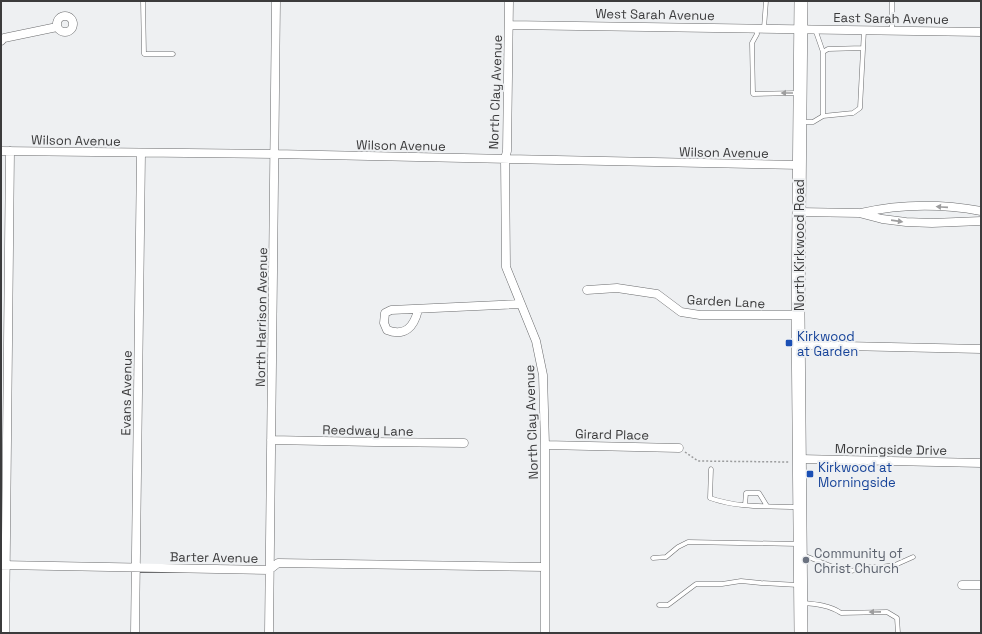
<svg xmlns="http://www.w3.org/2000/svg" width="982" height="634" viewBox="0 0 982 634" font-family="'Space Grotesk',sans-serif">
	<style>
		.lines { fill: none; stroke-linecap: round; stroke-linejoin: round }
		.lane-casing { stroke: #6b6c6e; stroke-width: 5 }
		.street-casing { stroke: #6b6c6e; stroke-width: 9 }
		.primary-casing { stroke: #6b6c6e; stroke-width: 14 }
		.path { stroke: #9b9c9d; stroke-width: 1.5; stroke-dasharray: 2 2; stroke-linecap: butt }
		.lane { stroke: #fff; stroke-width: 4 }
		.street { stroke: #fff; stroke-width: 8 }
		.primary { stroke: #fff; stroke-width: 13 }
		.oneway { fill: #9d9d9e }
		.transit-dot { fill: #1a4fb4; stroke: #eef0f2; stroke-width: 1.5 }
		.worship-dot { fill: #6b7280; stroke: #eef0f2; stroke-width: 1.5 }
		.labels { text-anchor: middle; stroke-width: 4; stroke-linejoin: round; paint-order: stroke }
		.street-label { font-size: 13px; fill: #3b3b3c; stroke: #eef0f2 }
		.transit-label { font-size: 13px; fill: #164399; stroke: #eef0f2; text-anchor: start }
		.worship-label { font-size: 13px; fill: #5b616d; stroke: #eef0f2; text-anchor: start }
	</style>
	<rect width="100%" height="100%" fill="#eef0f2"/>
	<g class="lines">
		<g class="lane-casing">
			<path id="lane" d="M143 1 144 54H173
				M892 1V30
				M756 28 757 34 752 43 753 94 797 93
				M764 28 766 1
				M815 29 823 52V116
				M823 52 828 49 863 48
				M801 122H813L823 116 853 113 860 108 864 30
				M711 469 710 498C737 508 770 506 798 507
				M745 505 746 493H759L767 506
				M803 555 841 570 851 571 867 567H881L895 565 913 557
				M653 558 666 557 678 547 688 542 798 544
				M802 603C815 604 830 605 841 613L887 612 897 618 898 633
				M659 605H668L696 584H722L741 581 761 583 798 585"/>
		</g>
		<g class="street-casing">
			<path id="street" d="M509 1 507 151 505 159 506 267 536 341 543 375 545 445V633
				M57 24a8 8 0 1 1 16 0a8 8 0 1 1-16 0Z
				M509 25 981 32
				M1 41 4 38 57 27
				M1 151 275 154 800 165
				M799 212 859 213 882 219 906 222 932 223 981 221
				M861 213C900 204 942 204 981 211
				M587 290 617 288 657 294 681 312 700 315H798
				M418 310C414 327 405 337 387 330L384 323 385 313 391 310 521 304
				M799 345 981 349
				M271 440 374 442 464 443
				M545 445 679 448
				M800 459 981 463
				M1 565 269 570 278 563 545 567
				M962 585H981
				M5 633 10 151
				M135 633 141 153
				M269 633 276 1"/>
		</g>
		<g class="primary-casing">
			<path id="primary" d="M801 1 798 315 801 633"/>
		</g>
		<path class="path" d="M685 452 698 461 789 462"/>
		<use href="#lane" class="lane"/>
		<use href="#street" class="street"/>
		<use href="#primary" class="primary"/>
	</g>
	<defs><path id="oneway-solid" d="M-6-.8H1V-3.2L6.5 0L1 3.2V.8H-6Z"/></defs>
	<g class="oneway">
		<use href="#oneway-solid" transform="translate(787 93) rotate(180)"/>
		<use href="#oneway-solid" transform="translate(942 207) rotate(-176)"/>
		<use href="#oneway-solid" transform="translate(897 221) rotate(8)"/>
		<use href="#oneway-solid" transform="translate(875 612) rotate(179)"/>
	</g>
	<g class="transit-dot">
		<rect x="785" y="339" width="8" height="8" rx="2"/>
		<rect x="806" y="470" width="8" height="8" rx="2"/>
	</g>
	<circle class="worship-dot" cx="806" cy="560" r="4"/>
	<g class="labels">
		<g class="street-label">
			<text transform="translate(655 14) rotate(1)" y="5">West Sarah Avenue</text>
			<text transform="translate(891 18) rotate(1)" y="5">East Sarah Avenue</text>
			<text transform="translate(495 92) rotate(-88)" y="5">North Clay Avenue</text>
			<text transform="translate(76 140) rotate(1)" y="5">Wilson Avenue</text>
			<text transform="translate(401 145) rotate(1)" y="5">Wilson Avenue</text>
			<text transform="translate(724 152) rotate(1)" y="5">Wilson Avenue</text>
			<text transform="translate(799 245) rotate(-90)" y="5">North Kirkwood Road</text>
			<text transform="translate(726 301) rotate(3)" y="5">Garden Lane</text>
			<text transform="translate(261 317) rotate(-89)" y="5">North Harrison Avenue</text>
			<text transform="translate(126 393) rotate(-89)" y="5">Evans Avenue</text>
			<text transform="translate(531 422) rotate(-92)" y="5">North Clay Avenue</text>
			<text transform="translate(368 430) rotate(1)" y="5">Reedway Lane</text>
			<text transform="translate(612 434) rotate(1)" y="5">Girard Place</text>
			<text transform="translate(891 449) rotate(1)" y="5">Morningside Drive</text>
			<text transform="translate(214 557) rotate(1)" y="5">Barter Avenue</text>
		</g>
		<g class="transit-label">
			<text x="797" y="341">Kirkwood<tspan x="797" dy="15">at Garden</tspan></text>
			<text x="818" y="472">Kirkwood at<tspan x="818" dy="15">Morningside</tspan></text>
		</g>
		<g class="worship-label">
			<text x="814" y="558">Community of<tspan x="814" dy="15">Christ Church</tspan></text>
		</g>
	</g>
	<rect width="982" height="634" fill="none" stroke="#3b3b3c" stroke-width="4"/>
</svg>
